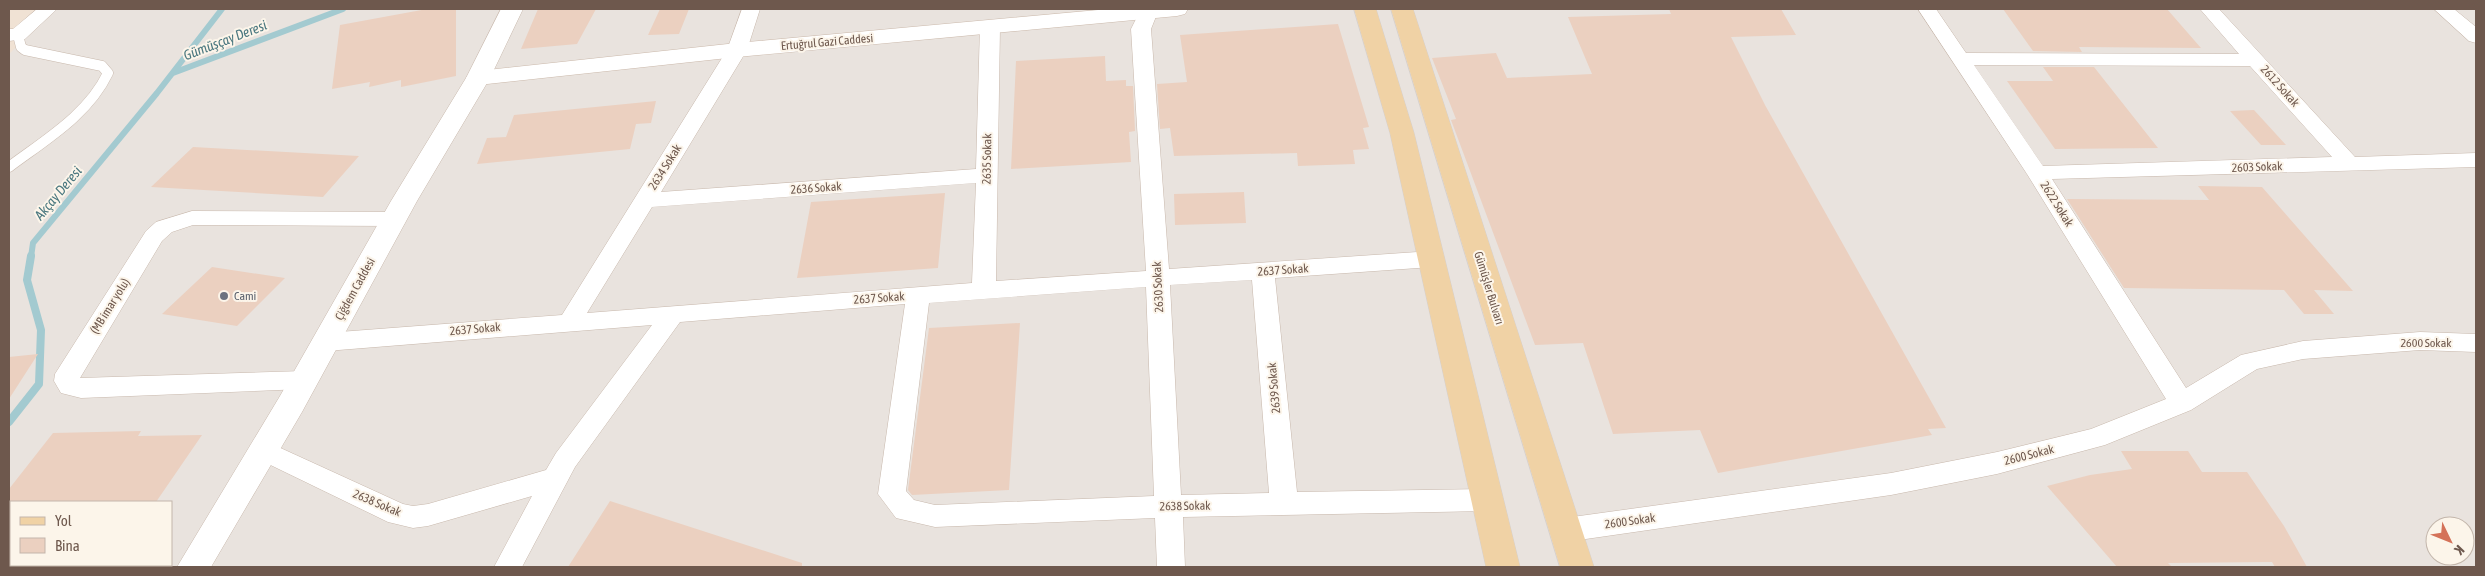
<svg xmlns="http://www.w3.org/2000/svg" width="2485" height="576" viewBox="0 0 2485 576" font-family="'Asap Condensed',sans-serif">
	<style>
		.residential { fill: #f0e2d4 }
		.industrial { fill: #e9e3de; fill-rule: evenodd }
		.lines { fill: none; stroke-linecap: round; stroke-linejoin: round }
		.stream-far1 { stroke: #a3cad0; stroke-width: 6 }
		.stream { stroke: #a3cad0; stroke-width: 8 }
		.building { fill: #ebd0c0 }
		.service-casing { stroke: #c8b8ac; stroke-width: 11 }
		.minor-casing { stroke: #c8b8ac; stroke-width: 1 }
		.tertiary-casing { stroke: #c8b8ac; stroke-width: 1 }
		.secondary-casing { stroke: #cbb9ab; stroke-width: 1 }
		.primary-casing { stroke: #d6d0cd; stroke-width: 1 }
		.service { stroke: #fff; stroke-width: 10 }
		.minor { fill: #fff; fill-rule: evenodd }
		.tertiary { fill: #fff; fill-rule: evenodd }
		.secondary { fill: #fff; fill-rule: evenodd }
		.primary { fill: #f0d2a5; fill-rule: evenodd }
		.worship-dot { fill: #6b7280; stroke: #fcf5ea; stroke-width: 2 }
		.labels { text-anchor: middle; stroke-width: 4; stroke-linejoin: round; paint-order: stroke }
		.street-label { font-size: 12px; fill: #6e584d; stroke: #fcf5ea }
		.worship-label { font-size: 12px; fill: #5b616d; stroke: #fcf5ea; text-anchor: start }
		.water-label { font-size: 14px; font-style: italic; fill: #4a777f; stroke: #fcf5ea }
	</style>
	<rect width="100%" height="100%" fill="#f9f1e5"/>
	<path class="residential" d="M9 9H66L9 61Z"/>
	<path class="industrial" d="M56 9H2476V567H9V54ZM11 502H171V565H11ZM2435 526H2465V556H2435Z"/>
	<g class="lines">
		<path class="stream-far1" d="M173 73 343 9
			M31 257 33 243 157 93 222 9"/>
		<path class="stream" d="M9 422 39 384 41 330 27 280 31 256"/>
	</g>
	<path class="building" d="M427 9H456V76L401 87V80L369 87 370 82 332 89 340 25Z
		M538 9H596L577 44 521 49Z
		M660 9H689L679 34 648 35Z
		M1669 9H1781L1796 35 1731 37 1765 105 1946 428 1928 429 1932 435 1718 473 1700 430 1613 434 1583 343 1535 345 1451 120 1456 119 1432 58 1496 53 1507 78 1592 74 1568 17 1671 14Z
		M2003 9H2167L2201 48 2079 47 2082 52 2033 51Z
		M1338 24 1369 127 1363 128 1369 149 1353 150 1355 164 1298 166 1297 153 1174 156 1170 128 1160 129 1157 84 1187 82 1180 35Z
		M1105 56 1106 81 1126 80V86H1133L1135 131 1129 132 1131 162 1011 169 1016 61Z
		M2043 67H2094L2158 148 2055 149 2007 81H2053Z
		M656 101 651 123 636 124 630 149 477 164 487 138 506 137 514 115Z
		M2254 110 2286 145H2261L2230 111Z
		M193 147 359 156 323 197 151 187Z
		M2198 186 2262 187 2353 291 2314 290 2334 314H2304L2284 290 2124 288 2067 199 2209 200Z
		M1244 192 1246 223 1175 225 1174 194Z
		M945 193 938 268 797 278 811 202Z
		M212 267 285 278 237 326 162 314Z
		M1020 323 1009 490 912 495 908 490 929 328Z
		M38 354 9 399V357Z
		M141 431 138 436 202 435 156 502H9V489L53 433Z
		M2121 451H2188L2202 472H2247L2284 526 2307 567H2275L2272 562 2168 563 2172 567H2117L2047 486 2090 475 2132 469Z
		M610 501 802 563V567H568Z"/>
	<g class="lines">
		<g class="service-casing">
			<path id="service" d="M9 167C45 140 88 115 108 73L102 66 25 50 21 47 18 35"/>
		</g>
		<g class="minor-casing">
			<path id="minor" d="M37 9H57L25 39 9 41V29H13Z
				M742 9H760L747 50 661 192 976 169 980 26 983 22H997L1000 26 996 281 1146 271 1131 29 1141 9H1159L1151 29 1169 269 1432 251 1440 253 1444 259 1440 265 1432 267 1275 278 1297 492 1486 489 1496 492 1500 500 1496 508 1486 511 1183 517 1185 567H1157L1155 518 935 527 896 518 878 494 905 304 680 322 575 467 522 567H494L532 496 428 526 413 528 388 522 254 457 250 450 254 443 263 440 403 504 413 506 428 504 546 470 556 453 652 325 326 351 317 348 314 342 317 336 326 333 562 315 727 50ZM976 183 972 283 587 313 652 207ZM1252 280 1269 493 1181 495 1170 285ZM1146 287 1154 496 935 505 914 500 906 491 929 303Z
				M1918 9H1936L1966 53 2239 54 2200 9H2219L2355 157 2476 153V167L2052 179 2186 388 2241 355 2303 341 2420 332 2476 334V352L2420 350 2303 359 2257 369 2191 410 2105 445 1997 474 1891 495 1565 542 1555 538 1551 530 1555 522 1565 518 1891 473 1997 452 2091 429 2166 399 2027 174ZM1974 65 2250 66 2332 157 2043 166Z
				M2434 9H2454L2476 27V43L2469 41Z
				M192 211 394 212 402 214 405 219 402 224 394 226 193 225 172 232 162 241 80 378 304 371 313 373 317 380 313 387 304 389 81 398 61 393 54 381 55 374 146 231 156 222Z"/>
		</g>
		<g class="tertiary-casing">
			<path id="tertiary" d="M501 9H523L490 78 417 201 302 412 211 567H177L280 396 391 201 466 78Z"/>
		</g>
		<g class="secondary-casing">
			<path id="secondary" d="M1109 9H1188L1185 14 1177 16 737 57 478 85 470 83 466 78 470 73 478 71 737 43Z"/>
		</g>
		<g class="primary-casing">
			<path id="primary" d="M1354 9H1376L1414 133 1520 567H1486L1390 133Z
				M1391 9H1413L1594 567H1560Z"/>
		</g>
		<use href="#service" class="service"/>
		<use href="#minor" class="minor"/>
		<use href="#tertiary" class="tertiary"/>
		<use href="#secondary" class="secondary"/>
		<use href="#primary" class="primary"/>
	</g>
	<circle class="worship-dot" cx="224" cy="296" r="5"/>
	<g class="labels">
		<g class="street-label">
			<text transform="translate(827 42) rotate(-5)" y="4">Ertuğrul Gazi Caddesi</text>
			<text transform="translate(2280 86) rotate(48)" y="4">2612 Sokak</text>
			<text transform="translate(987 159) rotate(-89)" y="4">2635 Sokak</text>
			<text transform="translate(665 167) rotate(-58)" y="4">2634 Sokak</text>
			<text transform="translate(2257 167) rotate(-2)" y="4">2603 Sokak</text>
			<text transform="translate(816 188) rotate(-4)" y="4">2636 Sokak</text>
			<text transform="translate(2057 204) rotate(58)" y="4">2622 Sokak</text>
			<text transform="translate(1283 270) rotate(-4)" y="4">2637 Sokak</text>
			<text transform="translate(1158 287) rotate(-93)" y="4">2630 Sokak</text>
			<text transform="translate(1489 288) rotate(73)" y="4">Gümüşler Bulvarı</text>
			<text transform="translate(355 289) rotate(-61)" y="4">Çiğdem Caddesi</text>
			<text transform="translate(879 298) rotate(-4)" y="4">2637 Sokak</text>
			<text transform="translate(110 306) rotate(-58)" y="4">(MB imar yolu)</text>
			<text transform="translate(475 329) rotate(-5)" y="4">2637 Sokak</text>
			<text x="2426" y="347">2600 Sokak</text>
			<text transform="translate(1274 388) rotate(-95)" y="4">2639 Sokak</text>
			<text transform="translate(2029 455) rotate(-14)" y="4">2600 Sokak</text>
			<text transform="translate(377 503) rotate(23)" y="4">2638 Sokak</text>
			<text transform="translate(1185 506) rotate(-1)" y="4">2638 Sokak</text>
			<text transform="translate(1630 521) rotate(-8)" y="4">2600 Sokak</text>
		</g>
		<g class="worship-label">
			<text x="234" y="300">Cami</text>
		</g>
		<g class="water-label">
			<text transform="translate(225 40) rotate(-21)" y="5">Gümüşçay Deresi</text>
			<text transform="translate(58 193) rotate(-50)" y="5">Akçay Deresi</text>
		</g>
	</g>
	<rect width="2485" height="576" fill="none" stroke="#6e584d" stroke-width="20"/>
	<rect x="10" y="501" width="162" height="65" fill="#fcf5ea" stroke="#c3b6ab"/>
	<rect x="20" y="517" width="25" height="8" fill="#f0d2a5" stroke="#c3b6ab"/>
	<text x="55" y="526" font-size="15" fill="#6e584d">Yol</text>
	<rect x="20" y="538" width="25" height="15" fill="#ebd0c0" stroke="#c3b6ab"/>
	<text x="55" y="551" font-size="15" fill="#6e584d">Bina</text>
	<g transform="translate(2450 541) rotate(133)"><circle r="24" fill="#fcf5ea" stroke="#c3b6ab"/>
	<path d="M0-4L9 19L0 12L-9 19Z" fill="#d47259"/>
	<text y="-8" font-size="14" font-weight="bold" text-anchor="middle" fill="#6e584d">K</text>
	</g>
</svg>
